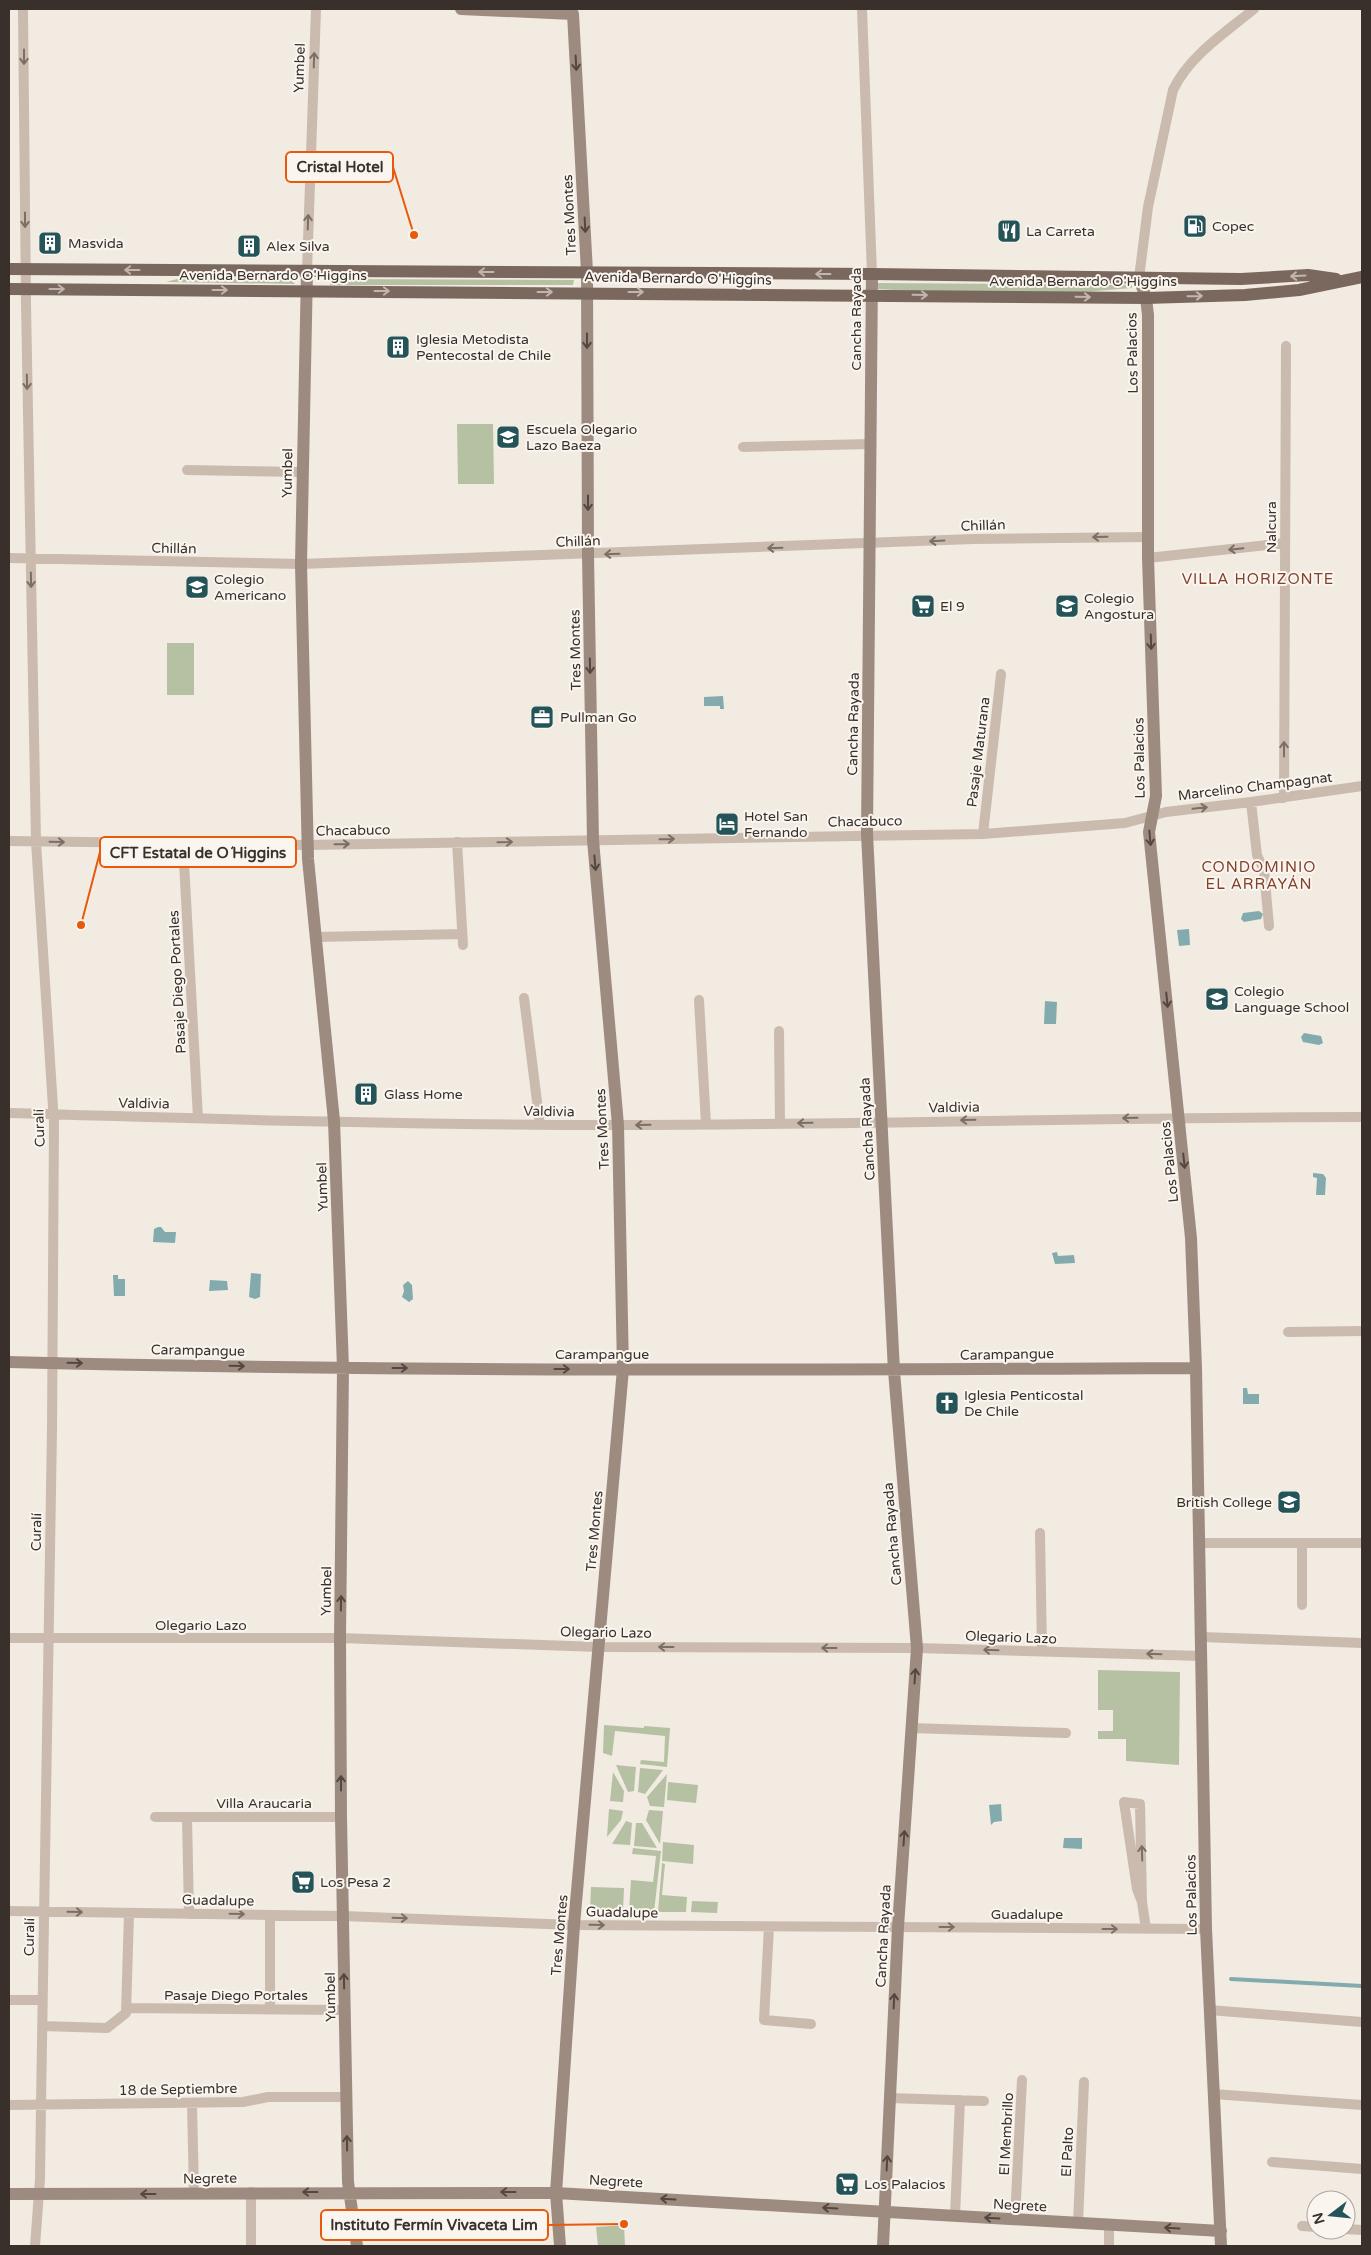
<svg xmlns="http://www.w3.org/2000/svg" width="1371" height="2255" viewBox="0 0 1371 2255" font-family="'Varela Round',sans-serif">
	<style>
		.green { fill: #b6c1a3 }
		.water { fill: #83abad }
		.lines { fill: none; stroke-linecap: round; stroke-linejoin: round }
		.stream { stroke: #83abad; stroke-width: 4 }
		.street { stroke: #cabbae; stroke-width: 10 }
		.secondary { stroke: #9e8b80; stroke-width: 12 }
		.primary { stroke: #7a685e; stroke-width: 12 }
		.oneway { stroke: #7a6f66 }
		.oneway2 { stroke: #524741 }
		.oneway3 { stroke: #c0b6ae }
		.labels { text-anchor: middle; stroke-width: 4; stroke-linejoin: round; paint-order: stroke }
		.street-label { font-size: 14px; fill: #39302c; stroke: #faf5ef }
		.poi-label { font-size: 14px; fill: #39302c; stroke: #faf5ef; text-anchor: start }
		.neighbourhood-label { font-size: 15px; letter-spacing: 1px; fill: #83402b; stroke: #faf5ef }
		.leader { fill: none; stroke: #e8590c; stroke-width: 2 }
		.callout-dot { fill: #e8590c; stroke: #faf5ef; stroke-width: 2 }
		.callout { fill: #faf5ef; stroke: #e8590c; stroke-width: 2 }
		.callout-label { font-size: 15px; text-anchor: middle; font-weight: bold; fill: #39302c }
	</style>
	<rect width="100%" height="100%" fill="#f2ebe2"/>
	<path class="green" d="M181 278 291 280 295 284 166 282Z
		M330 279 574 280 573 285H330Z
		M877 283 1132 285V288L1072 293 931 292 877 289Z
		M457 424H493L494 484H458Z
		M167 643H194V695H167Z
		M1098 1670 1180 1672 1179 1765 1126 1761V1739H1098V1731H1113V1710H1098Z
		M604 1725 644 1728V1726L670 1728 667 1767 640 1764 641 1760 664 1762 665 1736 615 1731 612 1756 603 1753Z
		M616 1765 636 1767 634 1791 628 1792Z
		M640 1768 663 1770 645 1794 638 1792Z
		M613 1772 624 1791 623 1802 610 1801Z
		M667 1774 664 1807 650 1806 647 1797Z
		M668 1782 698 1785 696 1803 667 1800Z
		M609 1809 623 1811 621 1820 607 1837Z
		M649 1810 663 1811 660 1844 646 1820Z
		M626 1821 632 1823 630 1845 612 1844Z
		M636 1823H642L657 1848 634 1846Z
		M663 1842 694 1845 693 1864 662 1861Z
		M633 1848 661 1851 654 1912H629L631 1880 653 1882 656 1856 632 1854Z
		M662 1863 665 1864 662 1895 687 1897 686 1912H658Z
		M591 1887 624 1888 623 1911H590Z
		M692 1901 718 1902 717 1913 691 1912Z
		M624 2225 625 2246H598L596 2227Z"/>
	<path class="water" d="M723 696 724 709H720V706H704V697Z
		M1259 911 1263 914 1261 919 1244 922 1241 919 1243 913Z
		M1189 929 1190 945 1179 946 1177 930Z
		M1045 1001 1057 1002 1056 1024H1044Z
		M1304 1033 1321 1036 1323 1043 1319 1045 1303 1042 1301 1037Z
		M1313 1173 1323 1174 1326 1178 1325 1195H1316L1317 1178 1313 1177Z
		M158 1227H161L165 1232H176L175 1243 153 1242 154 1229Z
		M1057 1252 1058 1256 1074 1255 1075 1263 1055 1264 1052 1253Z
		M251 1273 261 1274 260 1297 255 1299 249 1297Z
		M113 1275H118V1279H125V1296H114Z
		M210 1280 227 1281 228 1290 209 1291Z
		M408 1281 412 1285 413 1299 409 1302 402 1297 404 1291 403 1285Z
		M1243 1388H1247L1248 1394H1259V1404H1243Z
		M1001 1804 1002 1821 994 1822 991 1825 989 1805Z
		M1064 1838H1082V1849L1063 1848Z"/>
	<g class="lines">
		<path class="stream" d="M1231 1979 1362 1986"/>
		<path class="street" d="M23 9 26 304 36 842 54 1123 52 1429 41 2104 40 2179 35 2246
			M862 9 872 274
			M307 271 316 9
			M1139 278 1148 207 1173 90C1189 56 1226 32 1254 9
			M743 447 871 444
			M187 470 302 472
			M9 558 301 564 973 539 1148 537
			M1148 558 1285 543
			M1284 798 1286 346
			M1251 802 1257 855 1264 870 1269 926
			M983 834 1001 674
			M9 841 308 845 983 834 1125 823 1166 812 1251 802 1362 786
			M457 842 463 945
			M183 844 198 1118
			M315 937 462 934
			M524 998 540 1125
			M699 1000 706 1124
			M779 1031 780 1123
			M9 1113C210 1119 412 1125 614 1125 863 1125 1113 1117 1362 1117
			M1288 1332 1362 1331
			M1040 1533 1042 1651
			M1200 1543H1362
			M1302 1543V1605
			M1202 1637 1362 1643
			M9 1638H340L598 1647 917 1648 1202 1656
			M911 1728 1066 1733
			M155 1817H341
			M187 1817 189 1914
			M1142 1902 1137 1889 1124 1802 1140 1804 1142 1902 1146 1929
			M9 1911 343 1916 574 1925 1206 1929
			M769 1927 764 2020 811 2024
			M9 2000H42
			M126 2008 345 2010
			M270 2009V1915
			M1209 2010 1362 2022
			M42 2026 107 2028 126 2013 129 1913
			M1213 2094 1362 2105
			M889 2098 984 2101
			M192 2103 194 2193
			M9 2105 243 2102 268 2097H347
			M1272 2162 1362 2169
			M955 2216 960 2100
			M1015 2219 1022 2080
			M1078 2223 1084 2082
			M1302 2226 1316 2227
			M1346 2229 1362 2230
			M251 2246V2192
			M1109 2246V2225"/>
		<path class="secondary" d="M461 9 573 14 587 272 588 555 593 840 618 1125 623 1369 574 1925 556 2193 560 2246
			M307 271 301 564 308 859 334 1121 343 1368 340 1638 341 1817 348 2182 357 2246
			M872 274 867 834 894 1371 917 1648 898 1927 883 2246
			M1139 278 1146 298 1148 315V558L1156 796 1149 832 1191 1238 1196 1368 1206 1929 1221 2246
			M9 1362C404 1372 800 1370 1196 1368
			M9 2194 556 2193 1221 2231"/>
		<path class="primary" d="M9 269 872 274 1241 279 1308 275 1336 279
			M9 289 1146 298 1245 295 1299 290 1362 277"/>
	</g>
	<defs><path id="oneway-shaft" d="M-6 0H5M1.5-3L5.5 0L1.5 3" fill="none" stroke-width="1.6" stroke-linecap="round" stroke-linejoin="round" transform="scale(1.25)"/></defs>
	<g class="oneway">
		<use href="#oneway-shaft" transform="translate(24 57) rotate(90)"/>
		<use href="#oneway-shaft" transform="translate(314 60) rotate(-88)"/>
		<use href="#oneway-shaft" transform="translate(25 220) rotate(90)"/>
		<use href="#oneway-shaft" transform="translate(308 222) rotate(-88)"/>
		<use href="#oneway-shaft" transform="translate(27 382) rotate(89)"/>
		<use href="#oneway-shaft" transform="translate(1100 537) rotate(179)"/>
		<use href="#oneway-shaft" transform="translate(937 541) rotate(177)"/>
		<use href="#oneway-shaft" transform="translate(775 548) rotate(178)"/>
		<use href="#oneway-shaft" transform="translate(1236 549) rotate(174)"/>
		<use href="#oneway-shaft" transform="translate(612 554) rotate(178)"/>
		<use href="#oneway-shaft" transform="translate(31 580) rotate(89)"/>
		<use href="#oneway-shaft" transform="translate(1284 749) rotate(-90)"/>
		<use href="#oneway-shaft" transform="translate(1200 808) rotate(-6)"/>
		<use href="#oneway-shaft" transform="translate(667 839) rotate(-1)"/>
		<use href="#oneway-shaft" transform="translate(57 842) rotate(1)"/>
		<use href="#oneway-shaft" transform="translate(505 842) rotate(-1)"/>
		<use href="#oneway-shaft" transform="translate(342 844) rotate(-1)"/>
		<use href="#oneway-shaft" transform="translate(1130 1118) rotate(179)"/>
		<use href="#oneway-shaft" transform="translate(968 1120) rotate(179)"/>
		<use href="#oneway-shaft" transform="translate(805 1123) rotate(179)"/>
		<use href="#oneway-shaft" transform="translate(643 1125) rotate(179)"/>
		<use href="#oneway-shaft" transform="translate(666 1647) rotate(-180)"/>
		<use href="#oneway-shaft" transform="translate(829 1648) rotate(-180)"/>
		<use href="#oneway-shaft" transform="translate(991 1650) rotate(-178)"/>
		<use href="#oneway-shaft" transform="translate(1154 1654) rotate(-178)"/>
		<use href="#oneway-shaft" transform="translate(1142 1853) rotate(-92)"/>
		<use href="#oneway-shaft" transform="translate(75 1912) rotate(1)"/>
		<use href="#oneway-shaft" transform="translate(237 1914) rotate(1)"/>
		<use href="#oneway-shaft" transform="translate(400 1918) rotate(2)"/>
		<use href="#oneway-shaft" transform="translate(597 1925) rotate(1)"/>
		<use href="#oneway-shaft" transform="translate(947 1927)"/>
		<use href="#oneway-shaft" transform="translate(1110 1929)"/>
	</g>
	<g class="oneway2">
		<use href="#oneway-shaft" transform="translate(576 63) rotate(87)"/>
		<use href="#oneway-shaft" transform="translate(585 225) rotate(87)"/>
		<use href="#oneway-shaft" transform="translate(587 341) rotate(90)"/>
		<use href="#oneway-shaft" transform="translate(588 503) rotate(90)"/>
		<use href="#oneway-shaft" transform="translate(1151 642) rotate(88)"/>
		<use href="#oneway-shaft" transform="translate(590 666) rotate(89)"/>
		<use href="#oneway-shaft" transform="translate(1150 838) rotate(85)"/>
		<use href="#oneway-shaft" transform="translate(595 863) rotate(85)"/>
		<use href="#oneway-shaft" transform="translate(1167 1000) rotate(84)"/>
		<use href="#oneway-shaft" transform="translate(1184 1161) rotate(84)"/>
		<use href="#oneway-shaft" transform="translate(75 1363) rotate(1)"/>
		<use href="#oneway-shaft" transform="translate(237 1366) rotate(1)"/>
		<use href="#oneway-shaft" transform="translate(400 1368)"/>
		<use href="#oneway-shaft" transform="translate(562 1369)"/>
		<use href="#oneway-shaft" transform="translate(341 1603) rotate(-89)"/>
		<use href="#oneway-shaft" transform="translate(915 1676) rotate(-86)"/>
		<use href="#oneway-shaft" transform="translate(341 1783) rotate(-90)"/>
		<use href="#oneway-shaft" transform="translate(904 1838) rotate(-86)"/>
		<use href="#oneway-shaft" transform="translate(344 1981) rotate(-91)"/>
		<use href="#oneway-shaft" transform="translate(894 2001) rotate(-87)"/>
		<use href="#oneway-shaft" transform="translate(347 2143) rotate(-91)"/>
		<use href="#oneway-shaft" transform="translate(887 2163) rotate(-87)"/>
		<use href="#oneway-shaft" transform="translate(310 2192) rotate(180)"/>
		<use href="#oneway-shaft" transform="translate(508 2192) rotate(-180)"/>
		<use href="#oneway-shaft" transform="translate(148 2194) rotate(180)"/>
		<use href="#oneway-shaft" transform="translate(668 2199) rotate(-177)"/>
		<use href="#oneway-shaft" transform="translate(830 2208) rotate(-177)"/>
		<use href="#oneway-shaft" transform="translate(992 2218) rotate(-177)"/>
		<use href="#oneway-shaft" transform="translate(1172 2228) rotate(-177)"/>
	</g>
	<g class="oneway3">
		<use href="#oneway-shaft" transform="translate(132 270) rotate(-180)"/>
		<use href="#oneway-shaft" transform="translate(486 272) rotate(-180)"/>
		<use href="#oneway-shaft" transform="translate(823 274) rotate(-180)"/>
		<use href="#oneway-shaft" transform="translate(1298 276) rotate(177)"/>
		<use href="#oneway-shaft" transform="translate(57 289)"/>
		<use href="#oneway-shaft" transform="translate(220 290)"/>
		<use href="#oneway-shaft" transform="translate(382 291)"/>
		<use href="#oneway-shaft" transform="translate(545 292)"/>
		<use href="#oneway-shaft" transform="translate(636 292)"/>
		<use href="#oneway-shaft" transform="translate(920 295) rotate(1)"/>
		<use href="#oneway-shaft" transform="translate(1195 296) rotate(-1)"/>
		<use href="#oneway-shaft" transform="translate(1083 297) rotate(1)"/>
	</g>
	<defs>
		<g id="fuel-square" transform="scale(1.25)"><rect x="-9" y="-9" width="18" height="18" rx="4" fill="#245458" stroke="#faf5ef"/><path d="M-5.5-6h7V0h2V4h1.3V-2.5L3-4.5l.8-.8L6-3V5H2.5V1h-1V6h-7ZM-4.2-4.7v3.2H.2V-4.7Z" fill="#fff"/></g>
		<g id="restaurant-square" transform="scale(1.25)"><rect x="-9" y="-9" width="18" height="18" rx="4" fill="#245458" stroke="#faf5ef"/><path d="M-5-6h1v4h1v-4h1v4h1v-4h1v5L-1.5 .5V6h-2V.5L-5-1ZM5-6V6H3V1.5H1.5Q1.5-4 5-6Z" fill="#fff"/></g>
		<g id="building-square" transform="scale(1.25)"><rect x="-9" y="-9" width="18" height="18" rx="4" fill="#245458" stroke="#faf5ef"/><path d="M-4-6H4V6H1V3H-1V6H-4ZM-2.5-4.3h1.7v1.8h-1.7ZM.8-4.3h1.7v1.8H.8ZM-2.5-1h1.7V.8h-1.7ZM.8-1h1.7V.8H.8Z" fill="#fff"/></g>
		<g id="school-square" transform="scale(1.25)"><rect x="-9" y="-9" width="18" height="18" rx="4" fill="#245458" stroke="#faf5ef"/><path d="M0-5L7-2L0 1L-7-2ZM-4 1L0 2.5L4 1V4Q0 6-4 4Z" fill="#fff"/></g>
		<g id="supermarket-square" transform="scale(1.25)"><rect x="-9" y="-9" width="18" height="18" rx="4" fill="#245458" stroke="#faf5ef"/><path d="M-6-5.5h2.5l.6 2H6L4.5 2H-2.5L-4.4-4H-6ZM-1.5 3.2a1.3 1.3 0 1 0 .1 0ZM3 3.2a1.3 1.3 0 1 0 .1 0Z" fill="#fff"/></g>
		<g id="office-square" transform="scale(1.25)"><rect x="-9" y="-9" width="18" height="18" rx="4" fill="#245458" stroke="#faf5ef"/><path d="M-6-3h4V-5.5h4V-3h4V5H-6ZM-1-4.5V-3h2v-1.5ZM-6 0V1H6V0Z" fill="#fff"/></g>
		<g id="hotel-square" transform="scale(1.25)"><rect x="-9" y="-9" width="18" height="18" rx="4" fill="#245458" stroke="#faf5ef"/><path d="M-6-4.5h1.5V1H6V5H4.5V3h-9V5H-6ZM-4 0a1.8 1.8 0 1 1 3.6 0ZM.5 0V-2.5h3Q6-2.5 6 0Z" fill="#fff"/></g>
		<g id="church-square" transform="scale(1.25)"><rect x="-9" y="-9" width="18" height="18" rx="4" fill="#245458" stroke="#faf5ef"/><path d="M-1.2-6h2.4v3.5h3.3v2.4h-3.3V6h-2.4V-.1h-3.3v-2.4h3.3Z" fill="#fff"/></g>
	</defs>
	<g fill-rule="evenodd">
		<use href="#fuel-square" x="1195" y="226"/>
		<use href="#restaurant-square" x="1009" y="231"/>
		<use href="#building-square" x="50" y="243"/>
		<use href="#building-square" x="249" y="246"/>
		<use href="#building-square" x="398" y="347"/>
		<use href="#school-square" x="508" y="437"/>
		<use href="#school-square" x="197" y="587"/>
		<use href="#supermarket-square" x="923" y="606"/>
		<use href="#school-square" x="1067" y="606"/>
		<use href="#office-square" x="542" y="717"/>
		<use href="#hotel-square" x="727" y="824"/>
		<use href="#school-square" x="1217" y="999"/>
		<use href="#building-square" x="366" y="1094"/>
		<use href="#church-square" x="947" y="1403"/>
		<use href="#school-square" x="1289" y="1502"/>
		<use href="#supermarket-square" x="303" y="1882"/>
		<use href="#supermarket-square" x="847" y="2184"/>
	</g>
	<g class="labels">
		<g class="street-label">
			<text transform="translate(299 68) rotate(-88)" y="5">Yumbel</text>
			<text transform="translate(569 215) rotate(-93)" y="5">Tres Montes</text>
			<text x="273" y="280">Avenida Bernardo O'Higgins</text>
			<text transform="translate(678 278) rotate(1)" y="5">Avenida Bernardo O'Higgins</text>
			<text x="1083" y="286">Avenida Bernardo O'Higgins</text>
			<text transform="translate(856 319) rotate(-90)" y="5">Cancha Rayada</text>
			<text transform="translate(1132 353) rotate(-91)" y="5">Los Palacios</text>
			<text transform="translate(287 473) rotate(-89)" y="5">Yumbel</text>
			<text transform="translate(983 525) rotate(-2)" y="5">Chillán</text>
			<text transform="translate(1271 527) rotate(-90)" y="5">Nalcura</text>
			<text transform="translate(578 541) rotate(-2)" y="5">Chillán</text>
			<text transform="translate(174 548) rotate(1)" y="5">Chillán</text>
			<text transform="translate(575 650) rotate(-91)" y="5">Tres Montes</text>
			<text transform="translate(853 724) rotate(-89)" y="5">Cancha Rayada</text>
			<text transform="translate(978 752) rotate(-83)" y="5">Pasaje Maturana</text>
			<text transform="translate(1139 758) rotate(-91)" y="5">Los Palacios</text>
			<text transform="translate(1255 786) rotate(-7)" y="5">Marcelino Champagnat</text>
			<text transform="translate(865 821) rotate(-1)" y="5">Chacabuco</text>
			<text transform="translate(353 830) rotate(-1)" y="5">Chacabuco</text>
			<text transform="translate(177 982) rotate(-93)" y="5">Pasaje Diego Portales</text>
			<text transform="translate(144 1103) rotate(1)" y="5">Valdivia</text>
			<text transform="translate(954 1107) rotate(-1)" y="5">Valdivia</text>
			<text transform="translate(549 1111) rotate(1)" y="5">Valdivia</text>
			<text transform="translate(39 1128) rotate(-92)" y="5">Curalí</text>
			<text transform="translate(602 1129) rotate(-93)" y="5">Tres Montes</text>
			<text transform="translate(867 1129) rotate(-93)" y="5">Cancha Rayada</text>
			<text transform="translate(1169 1162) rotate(-96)" y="5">Los Palacios</text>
			<text transform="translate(322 1187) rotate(-92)" y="5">Yumbel</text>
			<text transform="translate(198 1350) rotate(1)" y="5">Carampangue</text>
			<text x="602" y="1359">Carampangue</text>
			<text transform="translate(1007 1354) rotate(-1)" y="5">Carampangue</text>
			<text transform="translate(594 1531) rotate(-85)" y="5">Tres Montes</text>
			<text transform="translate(36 1532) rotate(-89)" y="5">Curalí</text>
			<text transform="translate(892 1534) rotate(-95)" y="5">Cancha Rayada</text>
			<text transform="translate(326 1591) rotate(-89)" y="5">Yumbel</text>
			<text x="201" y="1630">Olegario Lazo</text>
			<text transform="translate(606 1632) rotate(1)" y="5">Olegario Lazo</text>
			<text transform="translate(1011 1637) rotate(2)" y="5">Olegario Lazo</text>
			<text x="264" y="1808">Villa Araucaria</text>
			<text transform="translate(1191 1895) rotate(-91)" y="5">Los Palacios</text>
			<text transform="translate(218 1900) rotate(1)" y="5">Guadalupe</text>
			<text transform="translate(622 1912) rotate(1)" y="5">Guadalupe</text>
			<text x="1027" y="1919">Guadalupe</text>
			<text transform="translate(559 1935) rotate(-85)" y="5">Tres Montes</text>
			<text transform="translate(883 1936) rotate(-87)" y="5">Cancha Rayada</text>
			<text transform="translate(29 1937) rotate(-89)" y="5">Curalí</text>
			<text x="236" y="2000">Pasaje Diego Portales</text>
			<text transform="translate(330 1997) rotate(-91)" y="5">Yumbel</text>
			<text transform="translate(178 2089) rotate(-1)" y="5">18 de Septiembre</text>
			<text transform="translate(1006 2134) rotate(-87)" y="5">El Membrillo</text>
			<text transform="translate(1067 2152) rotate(-87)" y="5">El Palto</text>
			<text transform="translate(210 2178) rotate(-1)" y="5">Negrete</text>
			<text transform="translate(616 2181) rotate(3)" y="5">Negrete</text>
			<text transform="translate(1020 2205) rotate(3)" y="5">Negrete</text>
		</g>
		<g class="poi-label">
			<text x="1212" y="231">Copec</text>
			<text x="1026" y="236">La Carreta</text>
			<text x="68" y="248">Masvida</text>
			<text x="266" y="251">Alex Silva</text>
			<text x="416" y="344">Iglesia Metodista<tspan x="416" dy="16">Pentecostal de Chile</tspan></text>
			<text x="526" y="434">Escuela Olegario<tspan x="526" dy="16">Lazo Baeza</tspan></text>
			<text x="214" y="584">Colegio<tspan x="214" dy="16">Americano</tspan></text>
			<text x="1084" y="603">Colegio<tspan x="1084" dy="16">Angostura</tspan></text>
			<text x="940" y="611">El 9</text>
			<text x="560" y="722">Pullman Go</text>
			<text x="744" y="821">Hotel San<tspan x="744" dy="16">Fernando</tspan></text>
			<text x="1234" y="996">Colegio<tspan x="1234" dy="16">Language School</tspan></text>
			<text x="384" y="1099">Glass Home</text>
			<text x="964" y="1400">Iglesia Penticostal<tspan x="964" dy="16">De Chile</tspan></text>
			<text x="1272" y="1507" text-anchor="end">British College</text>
			<text x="320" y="1887">Los Pesa 2</text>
			<text x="864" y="2189">Los Palacios</text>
		</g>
		<g class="neighbourhood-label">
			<text x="1258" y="584">VILLA HORIZONTE</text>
			<text x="1259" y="872">CONDOMINIO<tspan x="1259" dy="17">EL ARRAYÁN</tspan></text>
		</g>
	</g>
	<path class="leader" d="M414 235L393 167M81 925L100 852M624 2224L548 2225"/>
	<g class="callout-dot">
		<circle cx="414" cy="235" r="5"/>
		<circle cx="81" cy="925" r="5"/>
		<circle cx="624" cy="2224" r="5"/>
	</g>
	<g class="callout">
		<rect x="286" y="152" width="107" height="30" rx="5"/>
		<rect x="100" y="837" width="196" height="30" rx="5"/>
		<rect x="321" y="2210" width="227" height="30" rx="5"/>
	</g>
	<g class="callout-label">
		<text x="340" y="172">Cristal Hotel</text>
		<text x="198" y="858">CFT Estatal de O´Higgins</text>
		<text x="434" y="2230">Instituto Fermín Vivaceta Lim</text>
	</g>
	<rect width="1371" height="2255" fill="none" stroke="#39302c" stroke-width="20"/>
	<g transform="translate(1331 2215) rotate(254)"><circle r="24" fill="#faf5ef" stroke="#ada6a1"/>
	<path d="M0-4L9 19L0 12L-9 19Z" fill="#245458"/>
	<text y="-8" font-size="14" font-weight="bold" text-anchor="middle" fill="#39302c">N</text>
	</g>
</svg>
